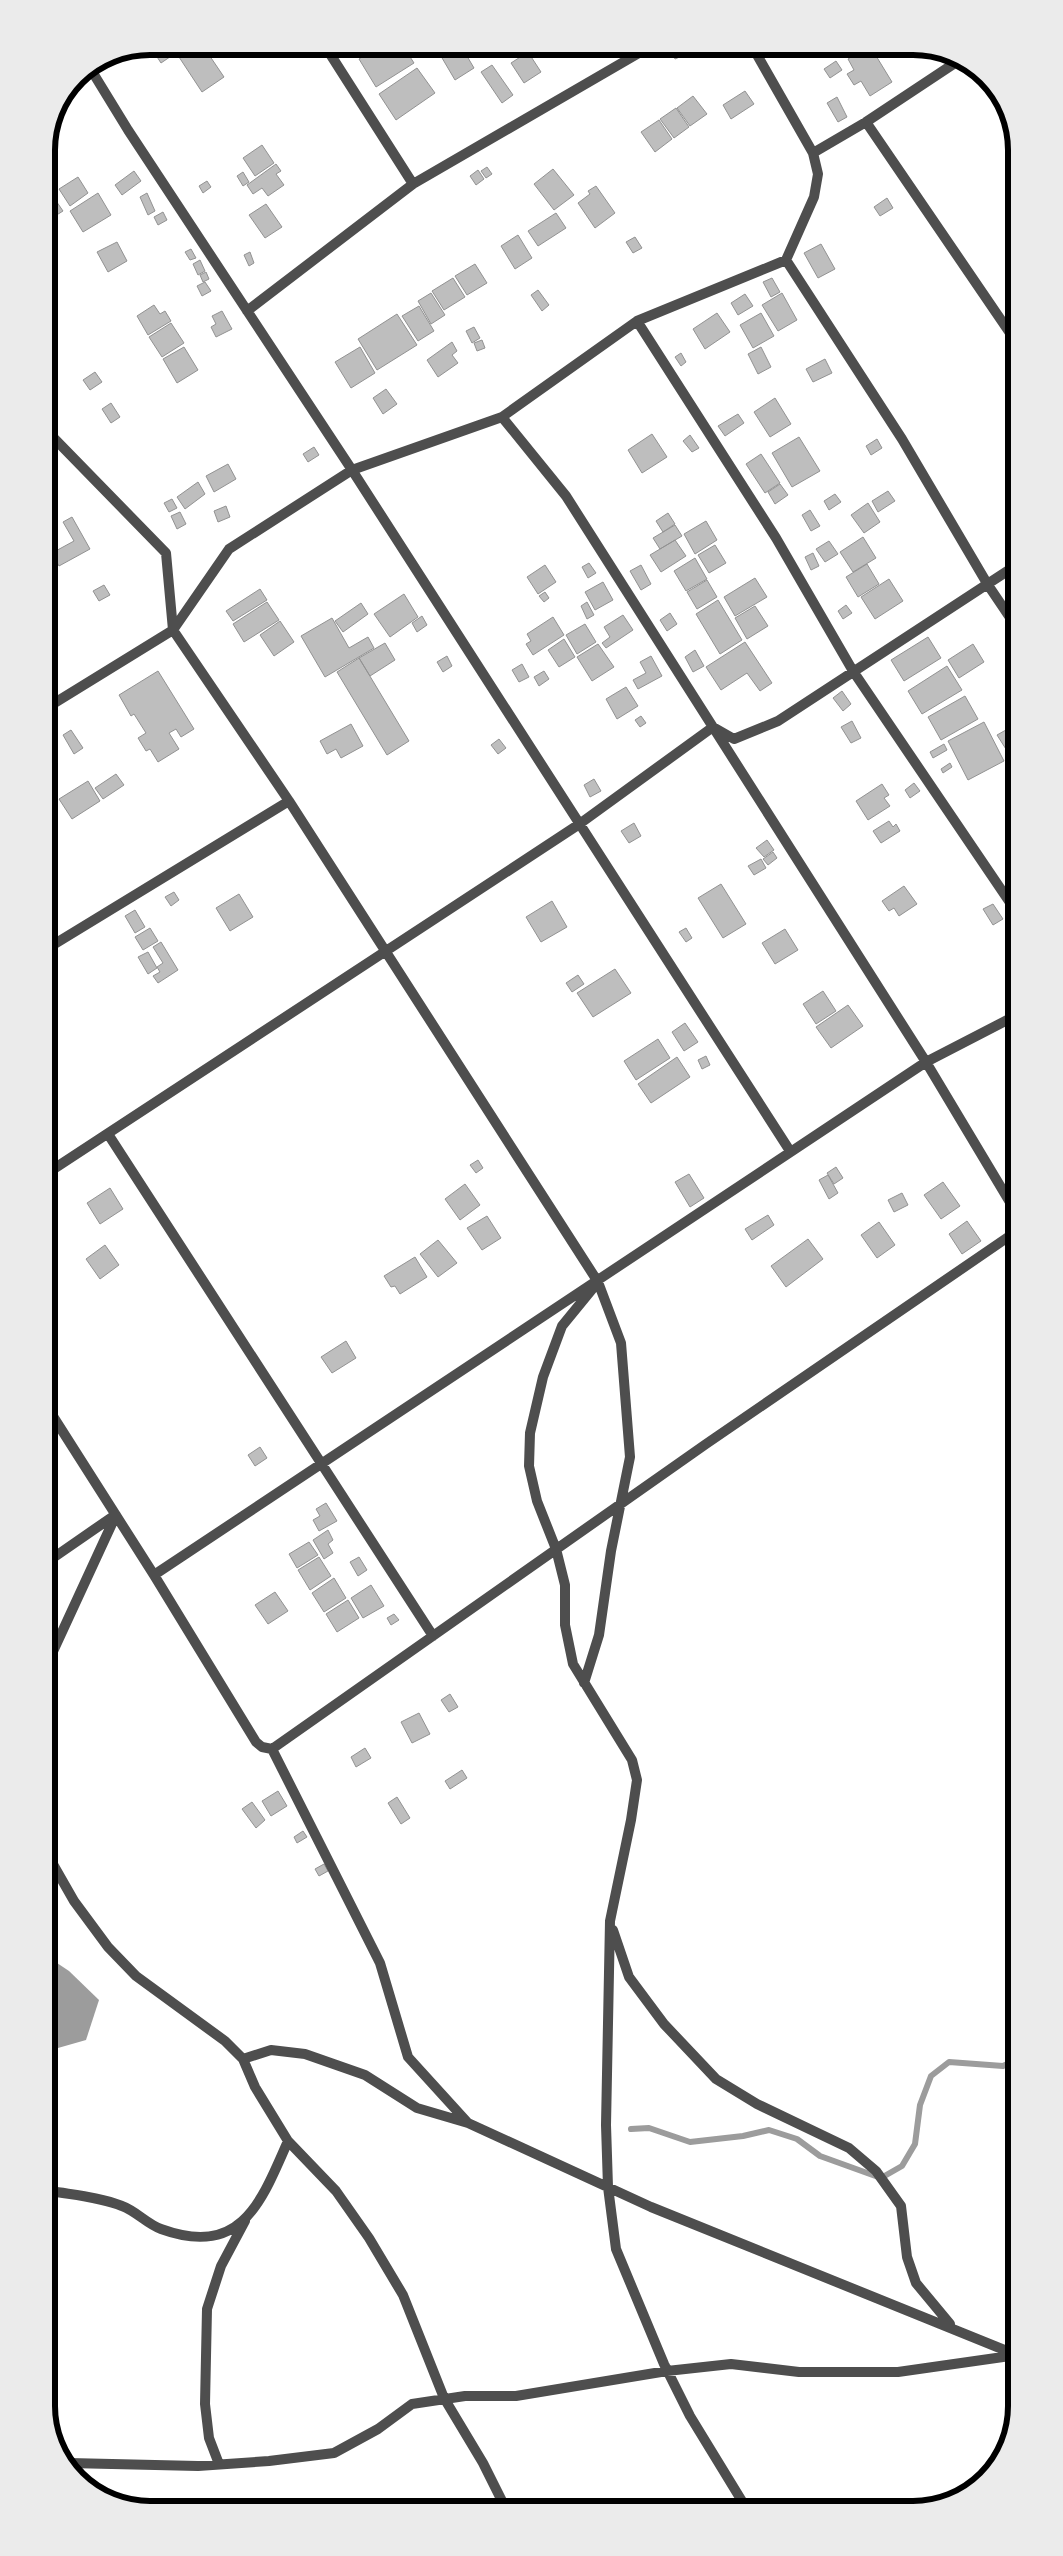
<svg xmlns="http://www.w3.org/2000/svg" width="1063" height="2556" viewBox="0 0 1063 2556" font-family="'Asap Condensed',sans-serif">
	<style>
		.water { fill: #9c9c9c }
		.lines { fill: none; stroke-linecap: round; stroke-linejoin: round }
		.stream { stroke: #9c9c9c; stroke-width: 6 }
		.building { fill: #bebebe; stroke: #929292 }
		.street { stroke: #4e4e4e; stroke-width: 10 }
		.rim { fill: none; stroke: #000; stroke-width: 6 }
	</style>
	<rect width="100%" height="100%" fill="#fff"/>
	<path class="water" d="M51 1959 69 1971 99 2000 86 2040 51 2050Z"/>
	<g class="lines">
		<path class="stream" d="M631 2129 649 2128 690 2142 743 2136 769 2130 797 2139 820 2156 881 2178 902 2166 915 2144 920 2105 931 2076 949 2062 1003 2066 1016 2060"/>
	</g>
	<path class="building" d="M150 46H186L161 63Z
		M194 46H203L224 77 202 92 179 57Z
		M379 46H403L414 63 376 87 359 59Z
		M435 46H461L474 68 455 80Z
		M677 46 682 56 675 59 669 47Z
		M681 46H705L687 57Z
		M840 46H857L845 54Z
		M868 46H870L892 82 870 96 861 81 854 85 847 74 854 70 848 59Z
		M528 52 541 72 524 83 511 63Z
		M836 61 842 70 830 78 824 69Z
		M492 65 513 95 502 103 481 72Z
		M417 68 435 93 396 120 379 94Z
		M745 91 754 104 731 119 723 105Z
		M693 96 707 114 690 126 677 108Z
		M837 97 847 117 838 122 827 103Z
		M676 108 689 127 674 138 660 119Z
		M659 120 672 139 655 152 641 132Z
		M47 143 57 160 47 167 46 144Z
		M262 145 274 163 255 176 243 158Z
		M276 164 281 171 276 174 284 185 268 196 262 188 253 194 247 185Z
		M487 167 492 174 486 178 481 171Z
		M553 169 574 195 554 210 534 184Z
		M478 170 484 179 476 185 470 176Z
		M134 171 141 181 122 195 115 185Z
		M243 172 249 182 243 186 237 176Z
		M47 174 56 190 47 196Z
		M78 177 88 193 70 206 59 189Z
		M207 181 211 187 203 193 199 186Z
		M596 186 615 213 595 228 578 203 590 194 588 191Z
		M98 193 111 215 83 232 70 211Z
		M147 193 155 211 148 215 140 197Z
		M52 195 63 211 47 221V199Z
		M887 198 893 208 880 216 874 207Z
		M266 204 282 227 265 238 249 215Z
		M163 212 167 220 158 225 154 217Z
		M556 213 566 228 538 246 528 231Z
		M518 235 532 258 515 269 501 246Z
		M635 237 642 248 633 253 626 242Z
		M117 242 127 261 108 272 97 252Z
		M821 244 835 269 818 278 804 253Z
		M191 249 196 258 190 260 185 252Z
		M250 252 254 263 249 266 244 255Z
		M200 260 205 271 198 275 193 264Z
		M475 264 487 283 467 295 455 276Z
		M206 272 209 279 203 282 200 275Z
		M453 278 465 297 444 310 432 291Z
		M772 278 780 292 771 297 763 282Z
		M205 282 211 291 202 296 197 286Z
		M538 290 549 305 542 311 531 295Z
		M431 293 445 315 431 324 418 301Z
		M782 293 797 320 778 331 762 305Z
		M745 294 753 306 738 315 731 303Z
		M154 305 160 314 165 311 171 321 148 335 137 316Z
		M419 306 434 331 418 341 402 316Z
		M222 311 232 329 216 337 211 327 216 324 212 316Z
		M717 313 730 332 705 349 693 329Z
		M761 313 774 336 753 348 740 325Z
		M397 314 417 345 377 370 358 339Z
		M171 323 184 343 162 357 149 337Z
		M474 327 480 338 472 343 466 331Z
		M482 340 485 348 477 351 474 343Z
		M452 342 457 351 452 355 458 363 438 377 427 360Z
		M184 347 198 370 177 383 163 359Z
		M360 347 375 373 351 388 335 362Z
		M761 347 771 367 758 374 748 354Z
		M681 353 686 362 681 366 675 357Z
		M825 359 832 373 813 382 806 369Z
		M95 372 102 382 90 390 83 380Z
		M386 389 397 404 383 414 373 398Z
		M775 398 791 424 770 437 754 412Z
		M111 403 120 417 111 423 102 409Z
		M738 414 744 423 725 436 718 426Z
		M652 434 667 457 642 473 628 450Z
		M690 435 699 448 692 452 683 441Z
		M799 437 820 471 792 487 772 453Z
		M877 439 882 448 871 455 866 446Z
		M314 447 319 455 308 462 303 454Z
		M761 454 780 483 765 493 746 464Z
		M228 464 236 479 214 492 206 476Z
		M198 482 205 494 185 509 177 497Z
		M780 484 788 495 775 504 768 492Z
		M888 491 895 501 878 512 872 501Z
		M835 494 841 502 829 510 824 501Z
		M172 499 177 508 169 512 164 503Z
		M868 503 880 522 864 533 851 515Z
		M226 506 230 517 218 522 214 511Z
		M810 510 820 526 811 531 802 515Z
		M180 512 186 524 177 529 171 516Z
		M668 513 675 524 663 532 656 521Z
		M72 517 90 549 59 566 52 553 74 541 63 522Z
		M706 521 717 540 695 554 684 534Z
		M675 525 682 536 660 549 653 538Z
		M863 537 876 558 853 572 840 552Z
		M675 540 686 556 661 572 650 555Z
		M829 541 838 554 825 562 816 549Z
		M715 545 726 563 709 573 698 555Z
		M813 553 819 566 811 570 805 557Z
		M695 558 707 579 686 591 674 571Z
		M589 563 596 573 588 578 582 567Z
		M867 564 879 584 858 597 846 577Z
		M545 565 556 582 538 594 527 577Z
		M641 565 651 584 641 590 630 571Z
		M755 578 767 597 735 616 724 597Z
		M889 579 903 601 875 619 861 597Z
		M707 580 717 597 697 609 687 592Z
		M603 582 613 600 595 610 585 592Z
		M104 585 110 595 99 601 93 591Z
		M260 589 267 600 233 621 226 611Z
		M545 592 549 598 544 602 539 596Z
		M404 594 418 617 390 637 374 614Z
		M718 600 742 640 720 654 696 614Z
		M267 602 279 620 244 642 233 624Z
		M587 602 594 615 587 619 581 606Z
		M361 603 368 614 343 632 335 621Z
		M846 605 852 613 843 619 838 611Z
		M755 606 768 626 747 639 735 618Z
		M670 613 677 624 667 631 660 620Z
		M623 615 633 630 606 648 602 643 610 637 604 627Z
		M422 616 427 625 417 632 412 623Z
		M553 617 564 635 533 655 526 644 531 641 527 634Z
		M332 618 349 648 368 637 374 648 325 677 301 636Z
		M280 621 294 642 274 656 260 635Z
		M585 624 596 642 577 654 566 635Z
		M928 637 941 658 904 681 891 660Z
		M564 639 575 657 559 667 548 650Z
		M745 642 772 683 760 691 747 673 721 690 706 667Z
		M385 643 395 660 370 676 359 658Z
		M598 644 614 667 592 681 577 657Z
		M973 644 984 662 959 678 948 660Z
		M695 650 704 666 693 672 685 657Z
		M447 656 452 666 443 672 437 662Z
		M651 656 662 676 638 689 633 680 646 673 640 662Z
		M359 658 409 741 387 755 337 672Z
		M522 664 529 677 519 682 512 670Z
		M947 666 962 690 922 714 908 691Z
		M158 671 194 729 181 737 176 729 169 733 179 749 158 762 150 749 146 751 138 738 146 733 134 714 131 716 119 695Z
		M544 671 549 679 539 686 534 677Z
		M626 687 638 706 617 719 606 699Z
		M842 691 851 704 843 711 833 698Z
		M965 696 978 719 941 740 928 717Z
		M641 716 646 723 640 727 635 720Z
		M852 721 861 738 851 743 841 727Z
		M984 722 1004 761 968 780 948 741Z
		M351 724 363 746 341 758 336 749 327 754 320 741Z
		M1013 726V756L1011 757 997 735Z
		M71 730 83 748 74 754 63 735Z
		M499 739 506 748 498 754 491 745Z
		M944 744 947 750 933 758 930 752Z
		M950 763 952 767 943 773 941 769Z
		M116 774 124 785 103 799 95 788Z
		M594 779 601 791 590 797 584 785Z
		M88 781 100 801 72 819 59 799Z
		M914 783 920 791 910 798 905 790Z
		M882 784 889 795 884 798 890 806 868 820 856 801Z
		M1013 788V804L1006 793Z
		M889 821 893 827 896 824 900 831 881 843 873 831Z
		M634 823 641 836 629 843 621 831Z
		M767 840 774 850 764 857 756 848Z
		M773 852 777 858 768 865 763 859Z
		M761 859 766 868 754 875 748 866Z
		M721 884 746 924 723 938 698 898Z
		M904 886 917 904 899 916 894 908 889 911 882 901Z
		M174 892 179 900 171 906 165 897Z
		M239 894 253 917 230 931 216 908Z
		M552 901 567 927 541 942 526 917Z
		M993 904 1003 919 993 925 983 909Z
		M135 910 145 927 135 933 125 916Z
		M150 928 158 941 143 950 135 937Z
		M686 928 692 938 686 942 679 932Z
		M785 929 798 950 775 964 762 943Z
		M161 942 178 970 158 983 153 976 160 972 157 967 163 963 153 947Z
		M148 952 157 968 148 974 138 957Z
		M615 969 631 993 593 1017 577 993Z
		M578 975 584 984 572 992 566 983Z
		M823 991 836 1011 816 1024 803 1004Z
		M48 1005 56 1017 51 1020 54 1027 48 1030Z
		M848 1005 863 1026 831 1048 816 1027Z
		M685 1023 698 1042 684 1051 672 1032Z
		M658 1039 670 1058 636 1080 624 1061Z
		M706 1056 710 1065 702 1069 698 1060Z
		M677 1057 690 1077 651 1103 638 1084Z
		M478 1160 483 1168 476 1173 470 1165Z
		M836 1167 843 1178 834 1184 827 1173Z
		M689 1174 704 1198 690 1207 675 1182Z
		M828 1175 838 1193 829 1199 819 1180Z
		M943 1182 960 1206 941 1219 924 1195Z
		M465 1184 480 1205 460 1220 445 1199Z
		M110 1188 123 1209 100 1224 87 1203Z
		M902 1193 908 1205 894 1212 888 1200Z
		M768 1215 774 1225 752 1240 745 1229Z
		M487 1216 501 1238 482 1250 467 1228Z
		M967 1221 981 1241 962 1254 949 1234Z
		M879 1222 895 1245 877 1258 861 1235Z
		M808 1239 823 1259 786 1287 771 1266Z
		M438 1240 457 1263 438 1277 420 1254Z
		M105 1245 119 1265 100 1279 86 1259Z
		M415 1257 427 1277 400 1294 395 1286 391 1287 384 1276Z
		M346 1341 356 1358 332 1373 321 1357Z
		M260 1447 267 1458 255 1466 248 1455Z
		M326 1503 337 1521 319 1531 313 1520 320 1516 316 1509Z
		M328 1530 333 1540 328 1544 333 1553 324 1559 313 1540Z
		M309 1542 318 1555 297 1568 289 1554Z
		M319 1557 331 1576 310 1590 298 1570Z
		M359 1557 367 1570 358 1576 350 1562Z
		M334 1578 346 1598 324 1612 312 1593Z
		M371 1585 384 1606 363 1618 351 1598Z
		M275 1592 288 1611 268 1624 255 1605Z
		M348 1600 359 1618 337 1632 326 1614Z
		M394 1614 399 1620 391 1625 387 1618Z
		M450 1694 458 1707 449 1712 441 1700Z
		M419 1713 430 1734 412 1743 401 1722Z
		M365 1748 371 1758 356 1767 351 1757Z
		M462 1770 467 1778 450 1789 445 1781Z
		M278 1791 287 1806 271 1816 262 1801Z
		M397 1797 410 1818 401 1824 388 1803Z
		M252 1802 265 1820 256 1828 242 1809Z
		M303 1831 307 1837 297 1843 294 1837Z
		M324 1864 328 1871 319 1876 315 1869Z"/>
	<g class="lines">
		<path class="street" d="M325 46 413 184
			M752 46 813 153
			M90 68 128 130 352 470 790 1151
			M866 122 1012 336
			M786 260 902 439 988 585 1013 622
			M247 311 413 184 651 46
			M637 321 776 538 853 671 1013 907
			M502 417 566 496 926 1062 1014 1209
			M47 431 166 553 173 630 289 801 598 1282 621 1343 630 1457 611 1551 599 1635 584 1683
			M48 707 173 630 229 549 352 470 502 417 637 321 786 260 814 197 818 174 813 153 866 122 958 61
			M48 948 289 801
			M108 1134 433 1636
			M49 1172 578 825 713 727 734 739 778 721 1012 568
			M598 1282 562 1326 543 1377 530 1433 529 1466 537 1501 556 1549 565 1585V1625L573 1664 632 1760 637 1780 631 1820 610 1921 606 2125 608 2187 616 2249 664 2364 690 2416 745 2506
			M49 1410 154 1575 256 1742 262 1747 272 1749 706 1444 1014 1233
			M50 1560 115 1515
			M154 1575 926 1062 1013 1017
			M50 1658 116 1515
			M272 1749 380 1963 408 2057 468 2123 651 2207 1017 2355
			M50 1859 74 1901 108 1947 136 1976 225 2041 243 2059 255 2087 288 2141 336 2191 369 2238 403 2295 444 2398 483 2463 505 2507
			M613 1930 629 1977 664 2024 716 2079 757 2104 849 2148 876 2171 901 2206 907 2257 916 2283 950 2324
			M243 2059 271 2050 305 2054 365 2075 417 2108 468 2123
			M51 2191C74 2195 100 2197 122 2206 136 2211 147 2224 161 2229 241 2258 261 2203 288 2141
			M69 2463 198 2466 269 2461 334 2453 378 2429 412 2404 465 2396H516L667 2371 731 2364 799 2372H898L1017 2355
			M219 2464 209 2438 205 2404 207 2309 221 2266 245 2221"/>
	</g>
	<path d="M0 0H1063V2556H0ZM150 55H913A95 95 0 0 1 1008 150V2406A95 95 0 0 1 913 2501H150A95 95 0 0 1 55 2406V150A95 95 0 0 1 150 55Z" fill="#ebebeb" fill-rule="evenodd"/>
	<path class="rim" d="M150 55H913A95 95 0 0 1 1008 150V2406A95 95 0 0 1 913 2501H150A95 95 0 0 1 55 2406V150A95 95 0 0 1 150 55Z"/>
</svg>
